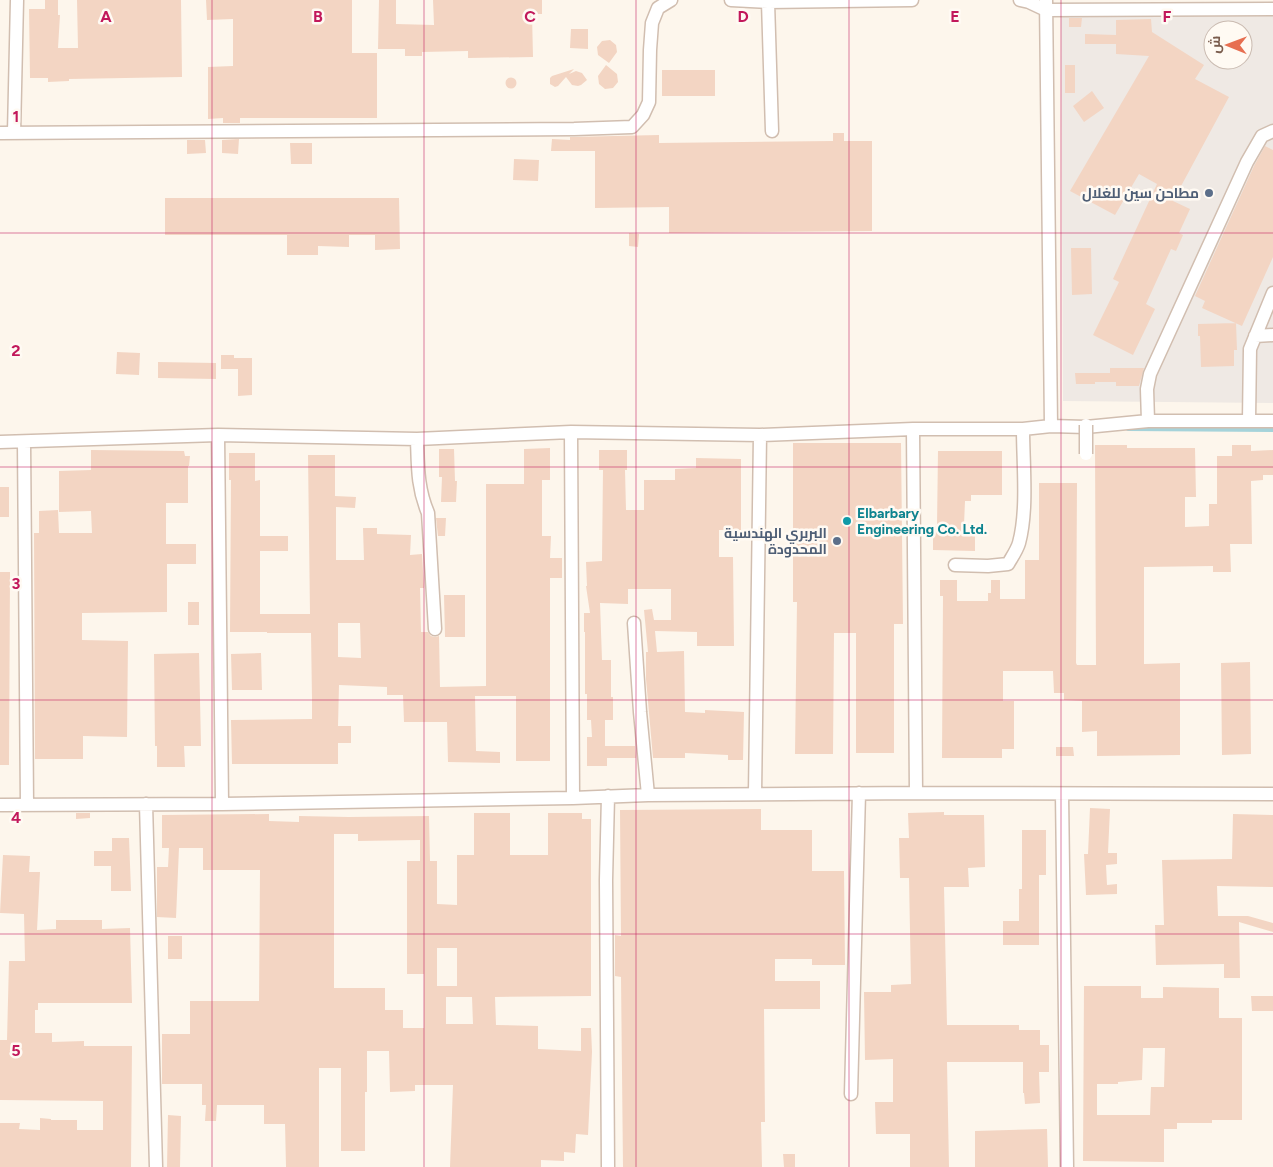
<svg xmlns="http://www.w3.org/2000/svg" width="1273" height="1167" viewBox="0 0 1273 1167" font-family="Figtree,Cairo,sans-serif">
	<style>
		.industrial { fill: #efe9e4; fill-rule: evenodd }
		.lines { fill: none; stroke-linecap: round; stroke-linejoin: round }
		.stream { stroke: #a5d3da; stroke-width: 4 }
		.building { fill: #f3d5c3; fill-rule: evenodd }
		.minor-casing { stroke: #d1beb0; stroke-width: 15 }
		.minor { stroke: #fff; stroke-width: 12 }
		.minor-bridge-casing { stroke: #d1beb0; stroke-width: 15; stroke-linecap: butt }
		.minor-bridge { stroke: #fff; stroke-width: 12 }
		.grid { fill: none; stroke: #c2185b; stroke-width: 1; stroke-opacity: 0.55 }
		.service-dot { fill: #5c6f8a; stroke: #fffaf3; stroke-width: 2 }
		.culture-dot { fill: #0f9aa8; stroke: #fffaf3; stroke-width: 2 }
		.labels { text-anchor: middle; stroke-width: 5; stroke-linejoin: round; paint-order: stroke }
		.service-label { font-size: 14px; font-weight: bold; fill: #4e5e75; stroke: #fffaf3; text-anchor: end }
		.culture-label { font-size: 14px; font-weight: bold; fill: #0d838f; stroke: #fffaf3; text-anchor: start }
		.grid-label { font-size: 16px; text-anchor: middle; font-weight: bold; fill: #c2185b; stroke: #fffaf3; stroke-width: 5; stroke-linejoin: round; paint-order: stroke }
	</style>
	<rect width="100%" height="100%" fill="#fdf6ec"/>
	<path class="industrial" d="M1273 13V403L1063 401 1061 17ZM1213 30H1243V60H1213Z"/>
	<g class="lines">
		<path class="stream" d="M1128 429 1273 430"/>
	</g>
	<path class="building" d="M45 0H58V15H60L58 48H78L77 0H181L182 77 69 79V81L48 82V78H30L29 9H45Z
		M206 0H352V53H377V118H240V123H223V118L208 119V67L233 66V19L207 20Z
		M379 0H396V24L434 25 433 0H542V14H532L533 57 468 58V51L422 52V56H405V49H378Z
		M1069 18H1082L1081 27H1069Z
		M1151 19 1152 32 1204 65 1195 79 1229 97 1173 201 1190 209 1179 233 1183 235 1176 251 1171 249 1146 304 1155 309 1133 355 1093 335 1119 282 1113 279 1157 184 1139 174 1115 215 1070 191 1149 56 1116 54V44H1085V34L1116 35V20Z
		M571 29H588V49L570 48Z
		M610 40 616 45 617 52 609 63 598 55 597 47 602 41Z
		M606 65 617 74 618 82 613 88 605 89 599 84 598 76Z
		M1065 65H1075V93H1065Z
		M574 69 569 74 576 71 582 73 587 80 581 85 578 86 572 85 566 77 558 86 555 87 550 84V78L552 76Z
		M662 70H715V96H662Z
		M505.5 83a5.5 5.5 0 1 1 11 0a5.5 5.5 0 1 1-11 0Z
		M1092 91 1104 108 1084 122 1073 106Z
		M833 133H844V141H872V231L669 233V207L595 208V151H551L552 139 570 140V137L659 135V143L833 141Z
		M239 139 238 154 222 153V140Z
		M187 140H205L206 153 187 154Z
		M290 143H312V164H291Z
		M1265 146 1273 150V257L1242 326 1202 308 1205 301 1195 296 1254 166Z
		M514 159 539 160 538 181 513 180Z
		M165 198H399L400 249 375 250V235H349V247L318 246V255H287V235H165Z
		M629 233 639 234 638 247 629 246Z
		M1071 248H1091L1092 294 1072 295Z
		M1236 323 1237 350H1234V366L1201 367 1200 336H1198V324Z
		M117 352 140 353 139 375 116 374Z
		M221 355H234V358H252V395L238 396V369H221Z
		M158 362 216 363V379L158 378Z
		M1110 368H1144L1139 386H1116V382H1095V384H1076L1075 373H1110Z
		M793 443H901L903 624H894V753H856V633H834L833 754H795L797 602H793Z
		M1095 445H1127V448H1195L1196 497H1185V527L1209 526V504H1217V456H1232V445H1251V451L1273 450V475H1263V480L1251 481 1252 544H1230L1231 572H1213V566L1144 567V664L1180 663V755L1097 756V731L1082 732V701L1064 700V693H1054L1053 671H1003V701H1014V749H1002V758H942L943 596H940V580H957V601H988V593H991V580H1000V599H1025V560H1039V483H1077L1076 663 1077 665H1096Z
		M550 448V480H542V536H551L550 558H562V578H550V761H516V696H475L476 751 500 752V763L448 762 447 722H404L403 695H387V687L339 685 338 726H351V743H338V764H232L231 720 312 719V699L311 633H267V632H230L231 480H229V453H255V481L260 480V536H288V551H260V614H310L308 455H335V496L356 497 355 508 336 507V560H364L363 528H377V534L411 535 410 555 422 554 424 588H420L421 632H428L431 636 435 637 439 636 440 687 486 686V484H524V449ZM338 623H360L361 658 338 657Z
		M439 449H454L455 481H457L456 502H441L442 477H439Z
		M91 450 184 451 185 456H190L189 466H188V503H166V544H196V564H167V612L82 613V640L128 641 127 737 83 736V759H35L34 533H39V511L58 510 59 533H92L91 511 59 512V471L91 470Z
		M599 450H627V470H625L626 510H644V480H675V469L696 468V458L741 459V530H719V557H733L734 646H697V632L655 631 657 652 684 651 685 712 705 713V710L744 712 743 760H728V755L685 753V758H653L646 679V652H648L644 610 652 609 654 620H671V589H628V604L600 603 602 660H611V697H613V720H605V746H635L636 758H607V766H587V737H592L591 720H587V694H585V632H584V613H590L586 586H587L586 562 602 561 603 470H599Z
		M938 451H1002V495H971V501H965L964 525H975V551L933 550V526H937Z
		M0 487H9V517H0Z
		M436 518H446L445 536H438Z
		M0 572H10L9 765H0Z
		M444 595H465V637H445Z
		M188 602H199V625H188Z
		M199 653 201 746H184L185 767H157V746H155L154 654Z
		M261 653 262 690H232L231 654Z
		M1250 662 1251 754 1222 755 1221 663Z
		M1056 747H1073L1074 756H1056Z
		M1090 808 1110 809 1108 853H1117V864L1106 865 1107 885 1117 884V894L1086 895 1084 854H1088Z
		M761 809V830H812V871H844L845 965H812V959H775V981H820V1009H764L765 1122H761L762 1167H623L621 977 615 976V935L621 936 620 810Z
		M944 812V815H984L985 867 968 868 969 887H944L947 1025H1019V1030H1040V1045H1049V1072H1039L1040 1103 1025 1104 1024 1093H1023V1062H947L949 1167H910V1134H876L875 1102H893V1059L865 1060 864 992H891V985L911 984 909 878H900L899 838H909L908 813Z
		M76 813H90V818L76 819Z
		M474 813H510V855H548V813H582V819H591V996L495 997 496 1025 538 1026V1049L581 1051V1028H591L592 1052 588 1135 576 1134 575 1153 564 1152V1161L541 1160V1167H450L453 1085H415V1091L390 1092 389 1051H367V1092H365V1151H341V1068H319V1167H286L285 1124H264V1105H217L216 1121H205L206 1105H202V1084H162V1034H190V1001H259L260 870H203V848H179L176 918 157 917V867H168L169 848H162V815L269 814V821L299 822V816L349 817 429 816 430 861H437V904L457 905V855H474ZM334 834H358V841L420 840V861H407V974H424V1028H403V1010H385V988H334ZM437 948H457V986H437ZM446 997H472L473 1024H446Z
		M1233 814 1273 815V887L1217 886 1218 916H1248L1273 923V932L1239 922 1240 978H1224V964L1156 965 1155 925H1164L1162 860 1232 859Z
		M1022 830H1046V875H1039V945H1003V921H1019V889H1022Z
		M112 838H129L131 891H111V866H94V851H112Z
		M3 855 30 856 29 872H40L37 930 56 929V920H102V929L130 928 132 1003H38V1010H35V1033H52V1042L84 1041V1046H132L131 1167H0V1123H20L19 1129 40 1130V1118L51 1119V1120H77V1130H103V1101L0 1100V1040H7L9 961H25L24 914 0 913Z
		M168 936H182V959H168Z
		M1084 986H1141V998H1163V987L1219 988V1018H1242V1120H1212V1123H1177V1129H1164V1162L1083 1161ZM1143 1048H1165L1164 1087H1151L1150 1115H1097V1084H1118V1082L1142 1080Z
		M1251 996H1273V1011H1252Z
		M168 1115 181 1116 180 1167H167Z
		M1047 1129 1048 1167H975V1131Z
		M783 1154H795V1167H784Z"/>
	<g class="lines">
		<g class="minor-casing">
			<path id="minor" d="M731 0 768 2 912 0
				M1020 0 1029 2 1046 10 1273 9
				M1046 0 1051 426
				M768 2 772 131
				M0 133 574 129 632 127 643 115 649 102 650 50 652 23 658 8 671 0
				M14 133 17 0
				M1255 336 1273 335
				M1249 420 1250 349 1273 293
				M1148 421 1147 389 1150 374 1247 162 1262 136 1273 131
				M571 432 573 798
				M218 435 222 804
				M417 439C418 465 417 487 428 513L435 629
				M0 442 218 435 417 439 571 432 760 435 913 429H1023L1051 426 1086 427 1148 421H1273
				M24 442 27 805
				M955 565 988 566 1008 564C1012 557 1017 550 1019 543 1028 510 1023 463 1023 429
				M634 623 640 712 648 795
				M916 793 1273 794
				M755 794 760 435
				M1062 794 1067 1167
				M146 804 156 1167
				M0 805 222 804 573 798 648 795 916 793 913 429
				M851 1094 859 793
				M608 1167 606 880 608 796"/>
		</g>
		<use href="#minor" class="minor"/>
		<g class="minor-bridge-casing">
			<path id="minor-bridge" d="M1086 425V454"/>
		</g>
		<use href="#minor-bridge" class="minor-bridge"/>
	</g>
	<path class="grid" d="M212 0V1167M424 0V1167M636 0V1167M849 0V1167M1061 0V1167M0 233H1273M0 467H1273M0 700H1273M0 934H1273"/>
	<g class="service-dot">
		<circle cx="1209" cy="193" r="5"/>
		<circle cx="837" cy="541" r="5"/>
	</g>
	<circle class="culture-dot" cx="847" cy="521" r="5"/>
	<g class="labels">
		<g class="service-label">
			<text x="1199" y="198">مطاحن سين للغلال</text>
			<text x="827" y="538">البربري الهندسية<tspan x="827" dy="16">المحدودة</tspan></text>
		</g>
		<g class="culture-label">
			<text x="857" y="518">Elbarbary<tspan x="857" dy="16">Engineering Co. Ltd.</tspan></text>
		</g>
	</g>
	<g class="grid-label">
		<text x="106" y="22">A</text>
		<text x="318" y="22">B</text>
		<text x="530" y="22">C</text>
		<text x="743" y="22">D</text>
		<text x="955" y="22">E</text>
		<text x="1167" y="22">F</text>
		<text x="16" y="122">1</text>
		<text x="16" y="356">2</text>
		<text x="16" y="589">3</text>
		<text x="16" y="823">4</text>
		<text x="16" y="1056">5</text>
	</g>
	<g transform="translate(1228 45) rotate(271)"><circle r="24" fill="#fffaf3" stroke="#cabbb1"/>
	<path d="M0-4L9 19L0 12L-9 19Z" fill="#e76f51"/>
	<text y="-8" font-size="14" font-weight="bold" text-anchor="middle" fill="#7a5c4d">ش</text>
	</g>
</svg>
